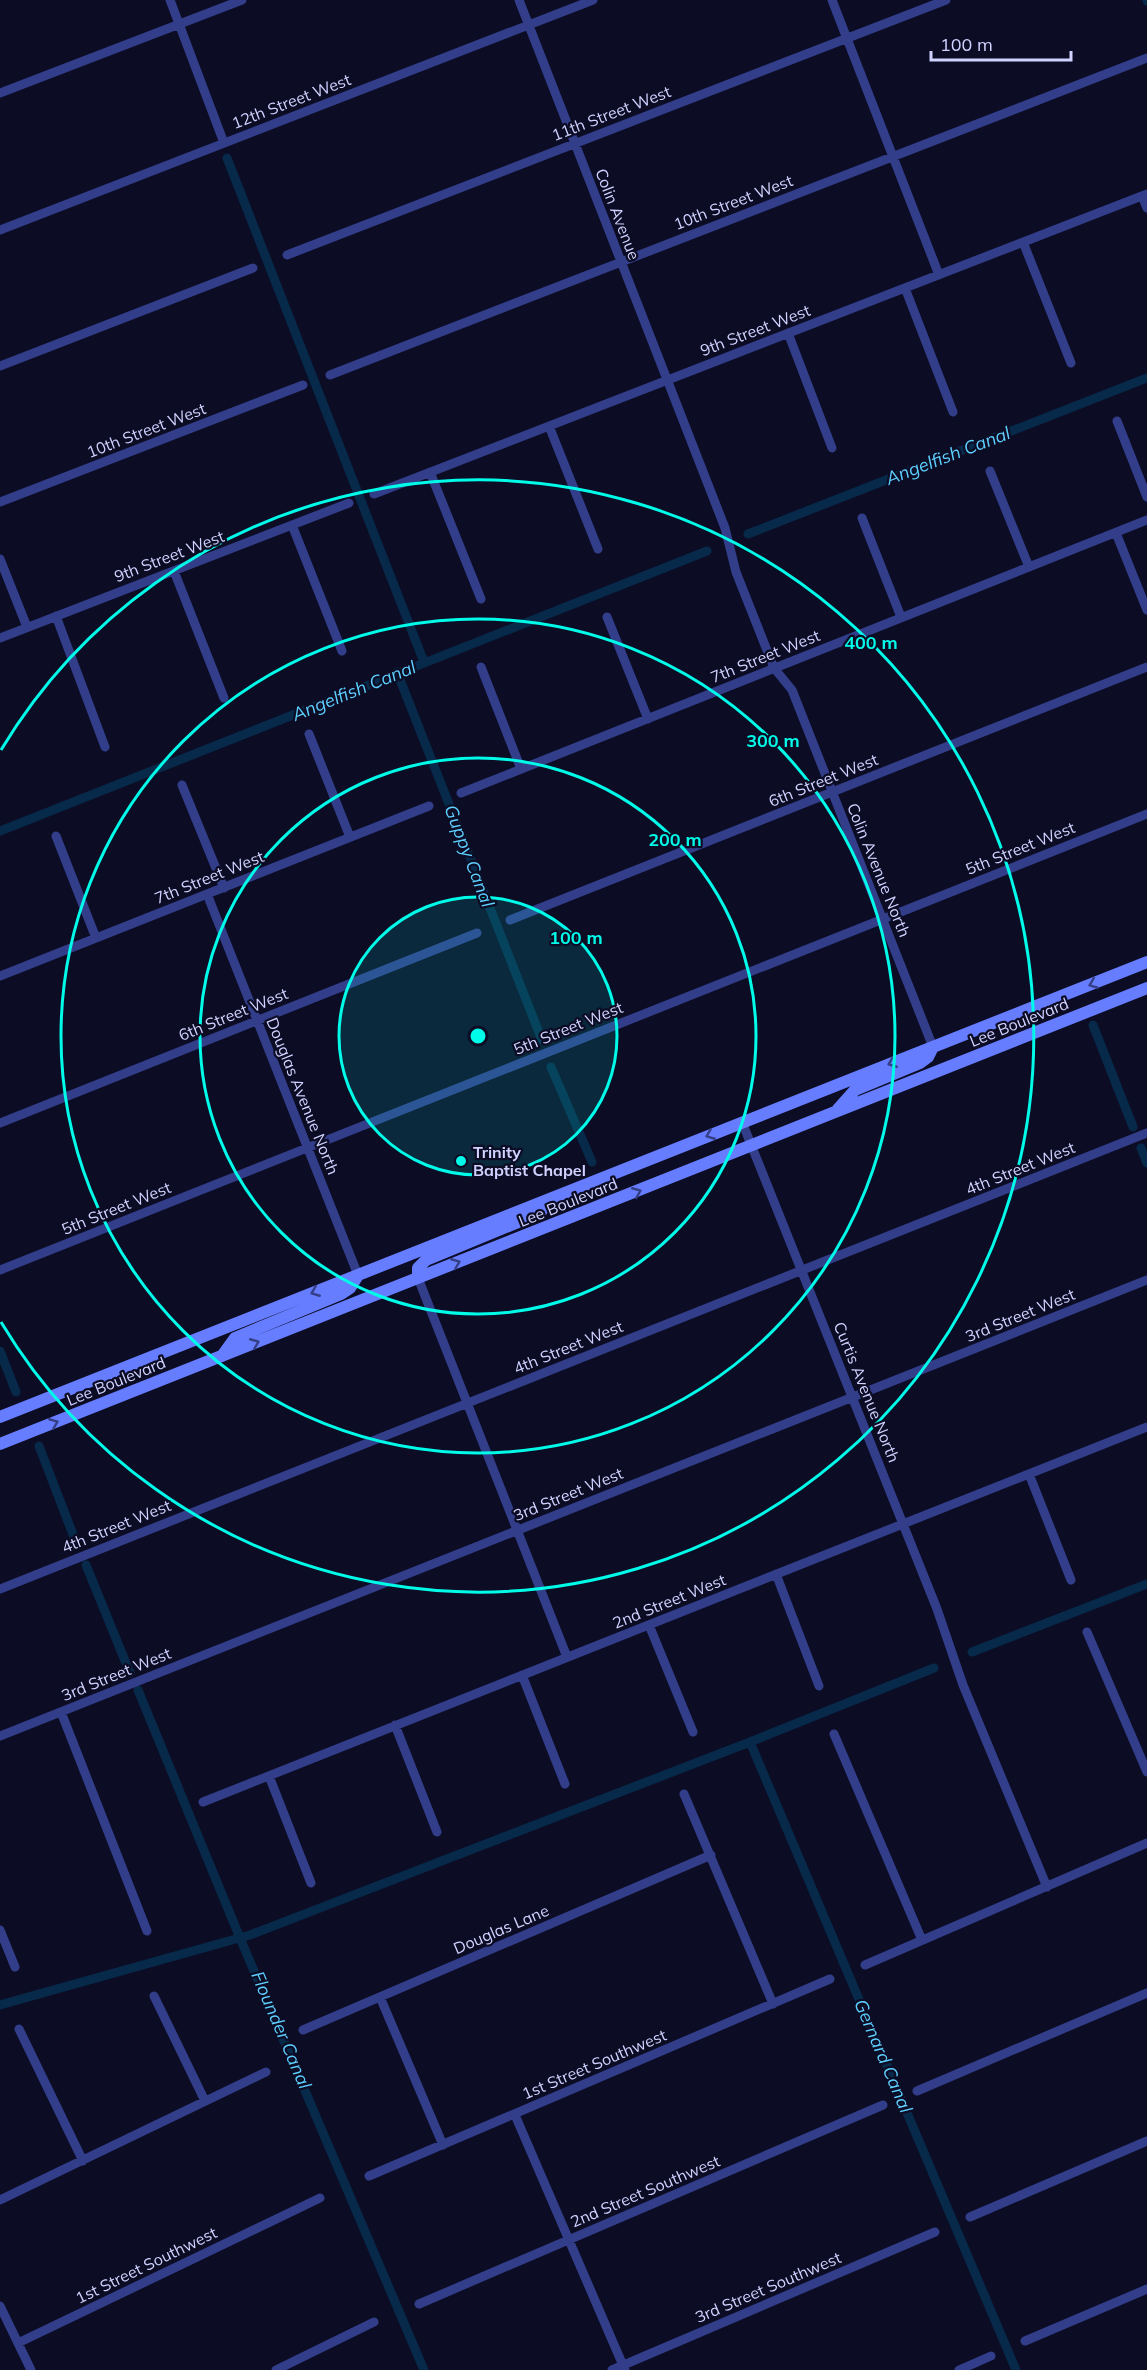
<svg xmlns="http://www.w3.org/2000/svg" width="1147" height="2370" viewBox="0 0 1147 2370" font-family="Mulish,sans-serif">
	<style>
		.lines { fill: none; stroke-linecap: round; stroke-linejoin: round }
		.canal { stroke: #072a4a; stroke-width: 9 }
		.street { stroke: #323e89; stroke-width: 9 }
		.secondary { stroke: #677dff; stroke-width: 12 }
		.oneway { stroke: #353f87 }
		.ring { fill: none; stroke: #00fbe9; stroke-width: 3 }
		.poi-dot { fill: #00fbe9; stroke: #0c0c25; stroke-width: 2 }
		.labels { text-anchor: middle; stroke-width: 4.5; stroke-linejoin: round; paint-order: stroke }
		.street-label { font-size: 16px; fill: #d0d3ff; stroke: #0c0c25 }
		.poi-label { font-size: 16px; font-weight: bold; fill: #d0d3ff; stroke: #0c0c25; text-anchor: start }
		.water-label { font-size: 18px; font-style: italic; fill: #5ed0ff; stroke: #0c0c25 }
		.centre { fill: #00fbe9; stroke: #0c0c25; stroke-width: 3 }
		.ring-label { font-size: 18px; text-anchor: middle; font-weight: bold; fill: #00fbe9; stroke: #0c0c25; stroke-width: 4.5; stroke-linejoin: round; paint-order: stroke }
	</style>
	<rect width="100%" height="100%" fill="#0c0c25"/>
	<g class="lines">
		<path class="canal" d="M1147 0V1
			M227 158 424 662
			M748 534 1147 378
			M397 672 542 1040
			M0 831 707 551
			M1093 1025 1133 1127
			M551 1067 592 1162
			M1141 1148 1147 1163
			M0 1351 16 1392
			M39 1446 77 1545
			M86 1565 130 1673
			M972 1652 1147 1584
			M138 1690 240 1938 424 2370
			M750 1742 1016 2370
			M0 2005 250 1935 750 1742 934 1668"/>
		<path class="street" d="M170 0 224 143
			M519 0 725 528 736 572 774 668 792 690 933 1047
			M832 0 939 275
			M0 93 242 0
			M1142 196 1147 208
			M0 230 593 0
			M1023 242 1071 363
			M287 255 946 0
			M905 288 953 412
			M788 333 832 448
			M0 366 253 268
			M330 375 1147 58
			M1117 421 1147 497
			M549 426 598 549
			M990 471 1029 567
			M430 472 481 599
			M374 494 1147 194
			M0 502 303 385
			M862 518 901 617
			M292 525 342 651
			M1116 533 1147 610
			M0 559 27 627
			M174 571 224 698
			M56 616 105 747
			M607 617 648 719
			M0 638 349 503
			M481 667 521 769
			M309 734 350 837
			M182 785 224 888
			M461 793 1147 520
			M56 836 96 938
			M207 894 358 1275
			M510 920 1147 667
			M0 976 429 806
			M742 1122 937 1609 963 1685 1047 1887
			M0 1123 477 933
			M0 1270 1147 814
			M418 1278 567 1657
			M1029 1474 1071 1580
			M776 1574 819 1686
			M0 1589 1147 1133
			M649 1625 693 1732
			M1087 1632 1147 1772
			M522 1675 565 1784
			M61 1712 147 1931
			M395 1725 437 1832
			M834 1734 922 1940
			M0 1736 1147 1280
			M269 1776 311 1883
			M684 1794 773 2004
			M203 1802 1147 1427
			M0 1930 15 1967
			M865 1965 1147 1843
			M154 1996 205 2101
			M380 1997 443 2145
			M19 2029 83 2161
			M303 2030 711 1855
			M917 2091 1147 1993
			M515 2115 625 2370
			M369 2176 830 1979
			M0 2200 266 2072
			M970 2217 1147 2141
			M419 2304 883 2105
			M0 2306 31 2370
			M1025 2341 1147 2289
			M18 2343 320 2198
			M276 2370 374 2322
			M612 2370 935 2232
			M959 2370 991 2356"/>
		<path class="secondary" d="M838 1109 855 1090 920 1063 928 1057 933 1047
			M418 1278V1268L426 1260 540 1213 550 1199
			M222 1356 235 1338 341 1294 350 1288 358 1275
			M0 1417 1147 962
			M0 1444 1147 988"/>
	</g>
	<defs><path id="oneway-chevron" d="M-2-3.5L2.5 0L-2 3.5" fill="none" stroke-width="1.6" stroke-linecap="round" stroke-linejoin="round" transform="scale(1.5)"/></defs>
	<g class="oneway">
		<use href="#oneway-chevron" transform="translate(1093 984) rotate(158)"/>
		<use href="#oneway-chevron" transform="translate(892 1063) rotate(158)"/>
		<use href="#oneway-chevron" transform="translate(710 1135) rotate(158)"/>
		<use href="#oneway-chevron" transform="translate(637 1192) rotate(-22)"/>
		<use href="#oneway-chevron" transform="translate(456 1263) rotate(-22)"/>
		<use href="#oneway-chevron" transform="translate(315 1292) rotate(158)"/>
		<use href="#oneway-chevron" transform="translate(255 1343) rotate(-22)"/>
		<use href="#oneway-chevron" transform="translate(54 1423) rotate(-22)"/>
	</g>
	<circle cx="478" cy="1036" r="139" fill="#00fbe9" fill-opacity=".12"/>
	<g class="ring">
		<circle cx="478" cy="1036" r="139"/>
		<circle cx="478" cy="1036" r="278"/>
		<circle cx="478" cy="1036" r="417"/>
		<path d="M1 750A556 556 0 1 1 1 1322"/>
	</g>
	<circle class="poi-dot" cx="461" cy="1161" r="6"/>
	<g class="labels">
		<g class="street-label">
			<text transform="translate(291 101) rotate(-21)" y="6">12th Street West</text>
			<text transform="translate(611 113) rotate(-21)" y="6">11th Street West</text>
			<text transform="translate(733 202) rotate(-21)" y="6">10th Street West</text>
			<text transform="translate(618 214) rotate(69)" y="6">Colin Avenue</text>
			<text transform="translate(755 330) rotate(-21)" y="6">9th Street West</text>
			<text transform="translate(146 430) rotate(-21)" y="6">10th Street West</text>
			<text transform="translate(169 556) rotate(-21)" y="6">9th Street West</text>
			<text transform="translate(765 656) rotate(-22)" y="6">7th Street West</text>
			<text transform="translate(823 780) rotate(-22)" y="6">6th Street West</text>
			<text transform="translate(1020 848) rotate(-22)" y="6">5th Street West</text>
			<text transform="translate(879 870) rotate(68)" y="6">Colin Avenue North</text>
			<text transform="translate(209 877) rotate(-22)" y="6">7th Street West</text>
			<text transform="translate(233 1014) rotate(-22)" y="6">6th Street West</text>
			<text transform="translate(1019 1022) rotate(-22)" y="6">Lee Boulevard</text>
			<text transform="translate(568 1028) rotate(-22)" y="6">5th Street West</text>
			<text transform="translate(303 1096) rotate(68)" y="6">Douglas Avenue North</text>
			<text transform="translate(1020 1168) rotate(-22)" y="6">4th Street West</text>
			<text transform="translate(568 1202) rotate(-22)" y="6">Lee Boulevard</text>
			<text transform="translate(116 1208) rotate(-22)" y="6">5th Street West</text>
			<text transform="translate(1020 1315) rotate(-22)" y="6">3rd Street West</text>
			<text transform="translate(568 1347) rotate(-22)" y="6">4th Street West</text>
			<text transform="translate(116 1381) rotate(-22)" y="6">Lee Boulevard</text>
			<text transform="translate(867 1392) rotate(68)" y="6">Curtis Avenue North</text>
			<text transform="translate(568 1494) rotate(-22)" y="6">3rd Street West</text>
			<text transform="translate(116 1526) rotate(-22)" y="6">4th Street West</text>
			<text transform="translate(669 1601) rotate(-22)" y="6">2nd Street West</text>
			<text transform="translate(116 1674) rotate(-22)" y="6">3rd Street West</text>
			<text transform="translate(501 1929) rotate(-23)" y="6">Douglas Lane</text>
			<text transform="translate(594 2064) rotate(-23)" y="6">1st Street Southwest</text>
			<text transform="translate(645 2191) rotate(-23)" y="6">2nd Street Southwest</text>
			<text transform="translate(146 2265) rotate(-26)" y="6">1st Street Southwest</text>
			<text transform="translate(768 2287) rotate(-23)" y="6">3rd Street Southwest</text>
		</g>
		<g class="poi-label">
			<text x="473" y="1158">Trinity<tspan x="473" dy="18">Baptist Chapel</tspan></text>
		</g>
		<g class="water-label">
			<text transform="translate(948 456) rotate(-21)" y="6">Angelfish Canal</text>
			<text transform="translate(354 691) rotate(-22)" y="6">Angelfish Canal</text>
			<text transform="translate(469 856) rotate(69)" y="6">Guppy Canal</text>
			<text transform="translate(281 2030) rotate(67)" y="6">Flounder Canal</text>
			<text transform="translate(883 2056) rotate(67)" y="6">Gernard Canal</text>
		</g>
	</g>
	<circle cx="478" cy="1036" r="9" class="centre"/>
	<g class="ring-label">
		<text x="871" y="649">400 m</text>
		<text x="773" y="747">300 m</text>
		<text x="675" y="846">200 m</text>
		<text x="576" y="944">100 m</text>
	</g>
	<path d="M931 51v9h140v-9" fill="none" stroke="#d0d3ff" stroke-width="3"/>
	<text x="940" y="51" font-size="18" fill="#d0d3ff" stroke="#0c0c25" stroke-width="4.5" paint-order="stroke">100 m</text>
</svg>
